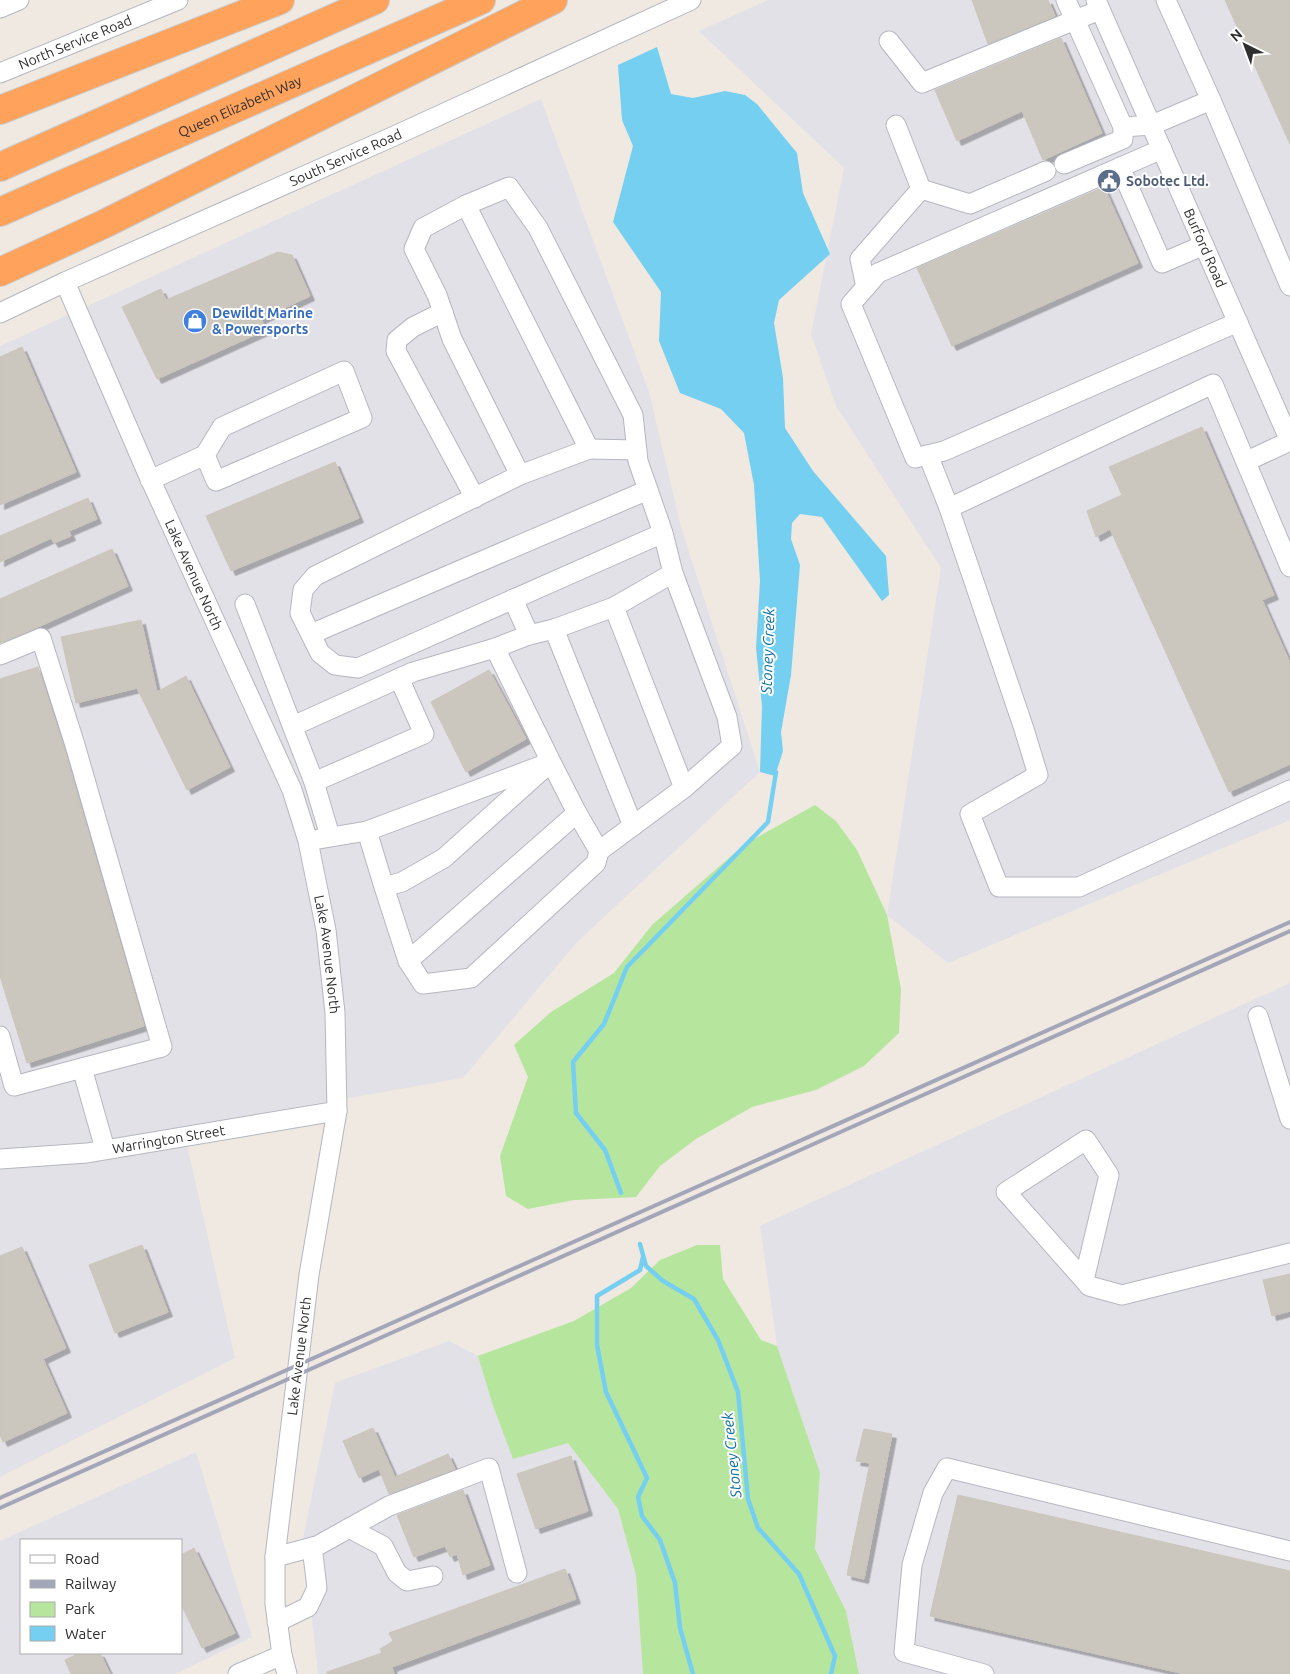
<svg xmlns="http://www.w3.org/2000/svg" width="1290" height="1674" viewBox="0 0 1290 1674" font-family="Ubuntu,sans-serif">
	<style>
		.industrial { fill: #e3e1e8; fill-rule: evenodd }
		.green { fill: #b6e59e }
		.water { fill: #75cff0 }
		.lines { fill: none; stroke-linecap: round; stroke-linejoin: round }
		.stream { stroke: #75cff0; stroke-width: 4.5 }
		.building { fill: #cbc7bf; stroke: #cbc5ba; filter: url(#shadow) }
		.minor-casing { stroke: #b4b7c1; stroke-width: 21 }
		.highway-casing { stroke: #c9c9c9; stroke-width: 30 }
		.minor { stroke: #fff; stroke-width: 19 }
		.highway { stroke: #ffa35c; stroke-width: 28 }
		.rail { stroke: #a3a6b8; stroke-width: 4 }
		.labels { text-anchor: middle; stroke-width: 4; stroke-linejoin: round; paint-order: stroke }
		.street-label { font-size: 14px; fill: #2e2e2e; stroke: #fff }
		.service-label { font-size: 14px; font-weight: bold; fill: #4e5e75; stroke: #fff; text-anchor: start }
		.shop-label { font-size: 14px; font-weight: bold; fill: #366cbe; stroke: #fff; text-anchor: start }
		.water-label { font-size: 15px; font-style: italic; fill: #0d6fa3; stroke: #fff }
	</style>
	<defs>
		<filter id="shadow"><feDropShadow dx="4.5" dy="4.5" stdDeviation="0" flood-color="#0004"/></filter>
	</defs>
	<rect width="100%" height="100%" fill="#efe9e1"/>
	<path class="industrial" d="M768 0H1290V820L948 963 887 915 941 568 836 406 811 334 844 168 699 31Z
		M541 99 649 392 681 527 760 772 577 942 463 1078 183 1127 235 1358 0 1477V346Z
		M1290 983V1674H859L846 1611 815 1549 820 1473 777 1346 760 1226Z
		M449 1341 478 1356 492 1403 513 1459 568 1442 618 1509 636 1575 643 1674H318L303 1538 335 1383Z
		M196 1452 252 1637 175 1674H0V1541ZM21 1540H181V1653H21Z"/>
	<path class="green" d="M815 805 836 821 857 850 887 915 901 989 899 1033 864 1066 816 1090 752 1107 696 1139 660 1166 636 1197 574 1200 528 1209 506 1196 500 1156 528 1077 514 1045 551 1012 614 973 652 925 745 844Z
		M697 1245H720L723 1279 761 1340 777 1346 820 1473 815 1549 846 1611 859 1674H643L636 1575 618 1509 568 1443 513 1459 492 1403 478 1356 574 1321 631 1288 660 1260Z"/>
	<path class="water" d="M657 47 671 94 693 98 725 91 745 95 757 104 797 153 803 193 830 254 779 300 774 323 783 378 785 428 813 471 886 556 889 595 882 601 822 517 800 514 792 523 791 539 800 565 791 675 781 732 783 751 775 776 760 772 762 706 756 648 760 581 754 485 744 433 721 409 680 393 659 341 661 292 613 222 633 146 622 120 618 65Z"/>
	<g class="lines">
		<path class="stream" d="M621 1193 605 1150 576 1113 573 1062 604 1024 627 967 768 822 776 772
			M640 1244 646 1266 663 1281 694 1299 718 1340 738 1392 748 1499 758 1528 799 1574 835 1656 831 1674
			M643 1257 640 1270 597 1296V1345L606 1392 647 1478 638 1497 642 1516 660 1540 675 1583 680 1628 693 1674"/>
	</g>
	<path class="building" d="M972 0H1048L1055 16 988 44Z
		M1225 0H1290V144Z
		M1061 38 1102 133 1043 160 1022 111 957 141 935 90Z
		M1104 187 1138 263 952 346 917 268Z
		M278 252 292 255 310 296 261 319 266 330 157 379 122 307 161 289 166 300Z
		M22 347 76 472 0 505V357Z
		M1202 427 1274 595 1262 600 1290 663V764L1229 792 1110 529 1096 537 1087 511 1122 495 1109 467Z
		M335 462 359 518 231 571 206 516Z
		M88 498 97 519 69 531 71 536 54 543 51 538 0 562V536Z
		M112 549 128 586 38 627 0 643V599Z
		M141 620 157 692 186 676 230 767 187 790 137 688 76 703 61 637Z
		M38 667 64 748 144 1026 27 1063 0 976V679Z
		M489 670 526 739 466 772 431 702Z
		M142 1245 168 1312 115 1333 89 1265Z
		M22 1247 66 1348 43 1359 67 1413 3 1442 0 1435V1256Z
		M1290 1274V1311L1272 1316 1263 1280Z
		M373 1428 395 1477 448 1454 455 1469 389 1494 379 1469 359 1478 343 1441Z
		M864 1429 892 1434 864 1579 847 1575 870 1463 856 1461Z
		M571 1456 588 1511 536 1529 517 1474Z
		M463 1490 490 1565 463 1575 457 1554 450 1557 445 1546 414 1557 397 1515Z
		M958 1495 1290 1571V1674H1185L930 1616Z
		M194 1548 235 1633 202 1648 181 1604V1555Z
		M565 1569 576 1599 392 1667 394 1674H327V1672L382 1653 380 1649 393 1641 389 1633Z
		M80 1653H100L110 1674H71L65 1660Z"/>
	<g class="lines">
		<g class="minor-casing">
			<g id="minor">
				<path id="s1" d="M1096 0 1290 441"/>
				<path d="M0 8 19 0"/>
				<path d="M1100 10 1075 20 1123 127 1152 125 1211 100 1166 0"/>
				<path d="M889 41 922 83 1075 20 1066 0"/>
				<path id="s2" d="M0 73 178 0"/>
				<path d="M1211 100 1290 286"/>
				<path d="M1162 149 878 273 851 304 915 458 944 451 1238 322"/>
				<path d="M1064 164 1123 139V127"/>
				<path d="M1120 167 1162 263 1204 245"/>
				<path d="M921 189 970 204 1046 171"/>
				<path d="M466 205 589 449 520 475"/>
				<path id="s3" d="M65 282 147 472 292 790 308 841 326 930 335 1013 337 1111 309 1275 275 1557V1604L282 1655 287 1674"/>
				<path d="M866 287 860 259 921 189 896 125"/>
				<path d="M443 312 413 327 397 340 396 351 475 498"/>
				<path id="s4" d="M0 313 65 282 392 137 691 0"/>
				<path d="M589 449 637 450"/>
				<path d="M928 455 949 508 1024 729 1038 775 970 814 999 887H1079L1290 790"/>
				<path d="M1247 461 1290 441"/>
				<path d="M150 480 205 455 222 427 344 371 362 418 216 481 205 455"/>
				<path d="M949 508 1213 384 1290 567"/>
				<path d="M673 573 727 717 732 746 684 788"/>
				<path d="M513 599 529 635"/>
				<path d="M245 604 314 782 330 836"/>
				<path d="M554 629 633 826"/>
				<path d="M311 634 648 490"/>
				<path d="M495 648 529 635 554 629 614 607"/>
				<path d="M0 655 41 638 75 745 162 1047 82 1068"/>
				<path d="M293 726 413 672 495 648 551 762 444 858 402 882 384 887 367 831 551 762 577 813 599 851 596 863 471 978 423 984 408 961 384 887"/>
				<path d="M314 782 424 734 399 678"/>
				<path d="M319 839 367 831"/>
				<path d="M599 851 684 788 614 607 673 573 663 533 638 461 633 415 538 228 509 187 466 205 423 228 414 249 437 295 452 339 520 475 315 576 303 590 300 613 320 653 335 665 358 668 663 533"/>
				<path d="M408 961 577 813"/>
				<path d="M1258 1016 1290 1119"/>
				<path d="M0 1036 14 1086 82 1068 105 1149"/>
				<path id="s5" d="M0 1159 87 1153 337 1111"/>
				<path d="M1084 1280 1109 1175 1086 1140 1006 1192 1084 1280 1089 1286 1122 1295 1290 1253"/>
				<path d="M349 1528 383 1546 397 1573 407 1581 433 1576"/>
				<path d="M275 1557 317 1546 389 1506 489 1468 517 1573"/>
				<path d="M277 1622 308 1607 317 1588 312 1547"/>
				<path d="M238 1674 282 1655"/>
				<path d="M984 1674 904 1652 912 1565 933 1493 947 1468 1290 1551"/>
			</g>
		</g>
		<g class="highway-casing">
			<g id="highway">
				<path d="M0 110 280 0"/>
				<path d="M0 167 375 0"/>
				<path id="s6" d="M0 212 481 0"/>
				<path d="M0 272 104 224 553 0"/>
			</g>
		</g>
		<use href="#minor" class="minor"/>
		<use href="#highway" class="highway"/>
		<path class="rail" d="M0 1498 1290 922
			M0 1508 1290 931"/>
	</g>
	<defs>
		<g id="civic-disc" transform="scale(1.25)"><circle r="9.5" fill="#5c6f8a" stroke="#fff"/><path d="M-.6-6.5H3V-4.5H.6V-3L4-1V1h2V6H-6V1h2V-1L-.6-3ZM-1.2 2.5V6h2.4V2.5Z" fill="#fff"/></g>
		<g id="shop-disc" transform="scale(1.25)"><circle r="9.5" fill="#3f7fe0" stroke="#fff"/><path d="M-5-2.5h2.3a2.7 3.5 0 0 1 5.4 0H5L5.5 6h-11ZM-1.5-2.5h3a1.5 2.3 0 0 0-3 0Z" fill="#fff"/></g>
	</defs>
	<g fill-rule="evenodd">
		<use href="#civic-disc" x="1109" y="181"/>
		<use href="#shop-disc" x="195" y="321"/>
	</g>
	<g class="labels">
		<g class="street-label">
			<text dy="5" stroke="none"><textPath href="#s2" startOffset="81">North Service Road</textPath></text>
			<text dy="5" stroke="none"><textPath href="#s6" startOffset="262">Queen Elizabeth Way</textPath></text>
			<text dy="5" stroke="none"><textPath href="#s4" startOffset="379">South Service Road</textPath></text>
			<text dy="5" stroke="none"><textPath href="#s1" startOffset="271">Burford Road</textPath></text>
			<text dy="5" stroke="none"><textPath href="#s3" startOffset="320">Lake Avenue North</textPath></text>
			<text dy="5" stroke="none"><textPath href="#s3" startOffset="725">Lake Avenue North</textPath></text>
			<text dy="5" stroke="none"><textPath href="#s5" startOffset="170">Warrington Street</textPath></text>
			<text transform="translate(299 1356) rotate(-83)" y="5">Lake Avenue North</text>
		</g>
		<g class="service-label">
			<text x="1126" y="186">Sobotec Ltd.</text>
		</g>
		<g class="shop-label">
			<text x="212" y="318">Dewildt Marine<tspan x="212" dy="16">&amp; Powersports</tspan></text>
		</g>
		<g class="water-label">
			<text transform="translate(768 651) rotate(-88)" y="5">Stoney Creek</text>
			<text transform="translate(732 1455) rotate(-96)" y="5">Stoney Creek</text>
		</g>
	</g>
	<rect x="20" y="1539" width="162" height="115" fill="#ffffff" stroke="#ababab"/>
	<rect x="30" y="1555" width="25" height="8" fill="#ffffff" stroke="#ababab"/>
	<text x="65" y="1564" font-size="15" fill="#2e2e2e">Road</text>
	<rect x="30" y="1580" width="25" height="8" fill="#a3a6b8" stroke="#ababab"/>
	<text x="65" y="1589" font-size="15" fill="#2e2e2e">Railway</text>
	<rect x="30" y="1602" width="25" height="15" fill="#b6e59e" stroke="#ababab"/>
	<text x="65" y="1614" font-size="15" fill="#2e2e2e">Park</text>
	<rect x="30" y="1626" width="25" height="15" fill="#75cff0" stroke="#ababab"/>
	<text x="65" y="1639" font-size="15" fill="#2e2e2e">Water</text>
	<g transform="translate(1245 45) rotate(318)" stroke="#ffffff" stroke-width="4" paint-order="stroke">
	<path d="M0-4L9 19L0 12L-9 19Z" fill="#2e2e2e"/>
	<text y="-8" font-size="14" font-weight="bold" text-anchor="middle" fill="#2e2e2e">N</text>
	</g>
</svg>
